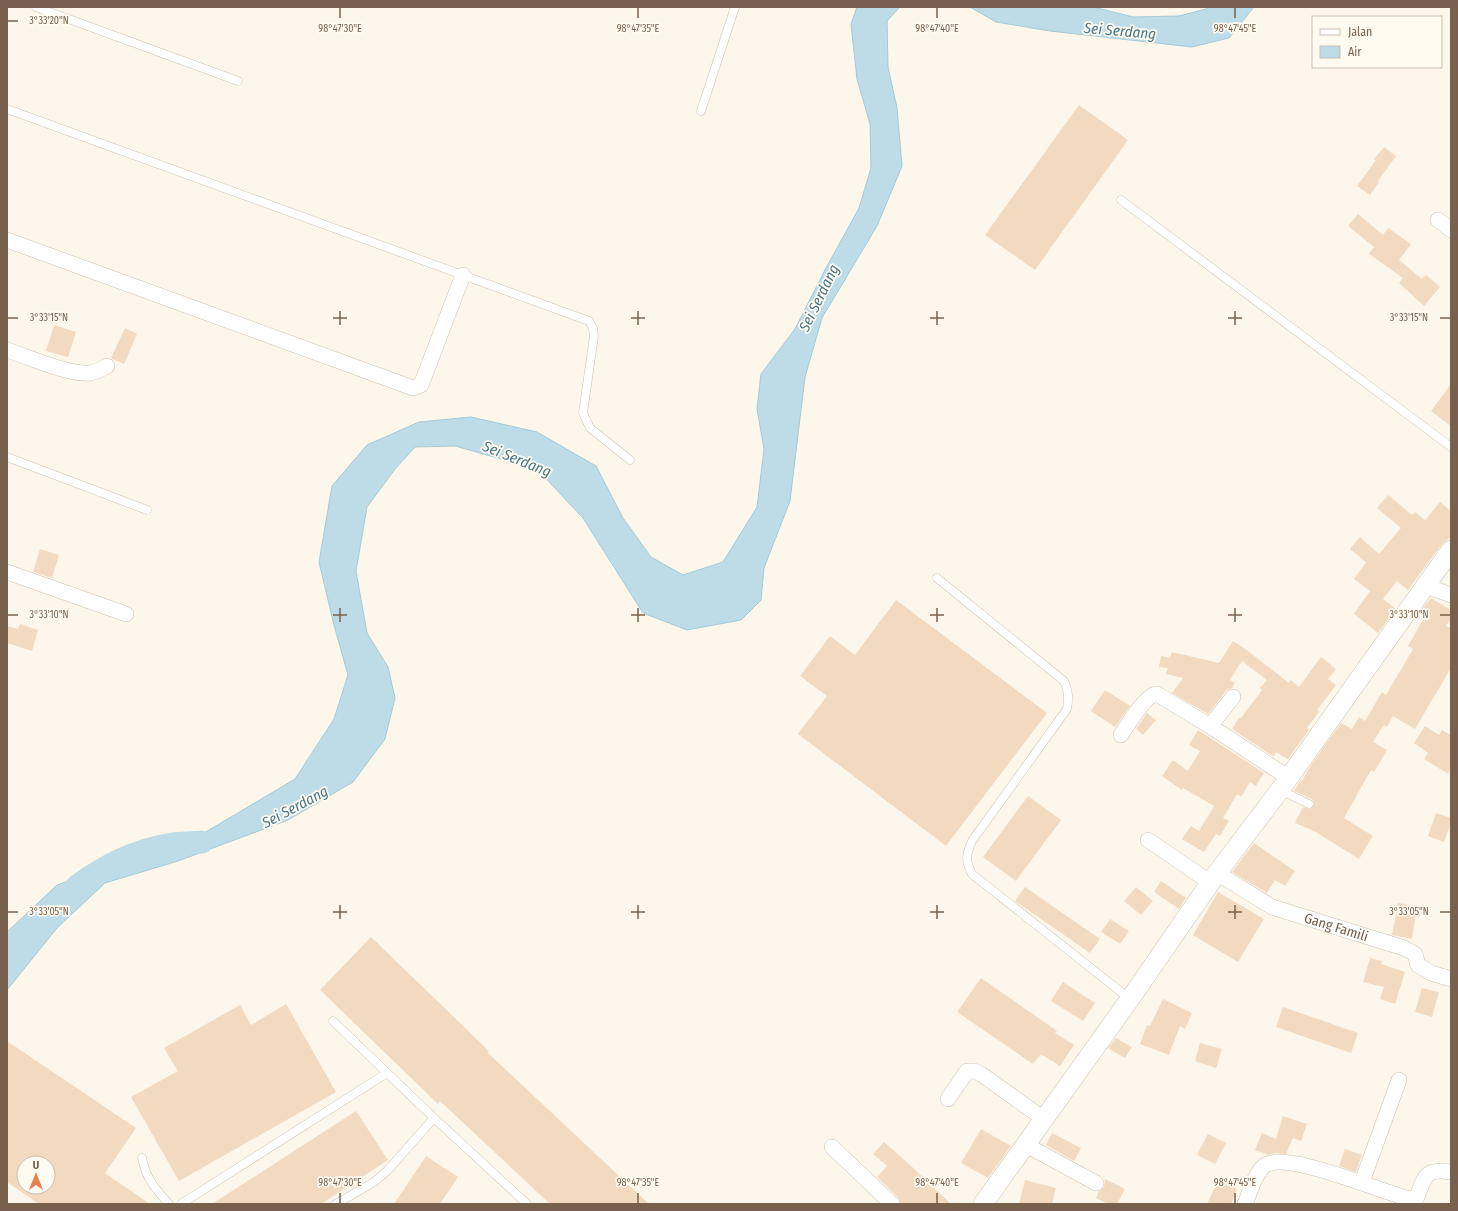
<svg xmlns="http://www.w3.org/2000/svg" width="1458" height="1211" viewBox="0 0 1458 1211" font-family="'Fira Sans Condensed',sans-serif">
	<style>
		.water { fill: #bddce7; stroke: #a4cad8 }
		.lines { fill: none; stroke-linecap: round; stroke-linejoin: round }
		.river { stroke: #bddce7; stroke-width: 23 }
		.building { fill: #f2dac1; fill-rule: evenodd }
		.service-casing { stroke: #cfc0ae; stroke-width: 9 }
		.minor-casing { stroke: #cfc0ae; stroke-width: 16 }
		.tertiary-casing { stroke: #cfc0ae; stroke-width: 20 }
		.service { stroke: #fff; stroke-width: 8 }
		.minor { stroke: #fff; stroke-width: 15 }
		.tertiary { stroke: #fff; stroke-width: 19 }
		.ticks { fill: none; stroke: #78614c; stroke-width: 1.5 }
		.labels { text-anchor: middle; stroke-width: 3.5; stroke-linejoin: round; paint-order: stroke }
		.street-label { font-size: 14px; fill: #78614c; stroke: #fffbf0 }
		.water-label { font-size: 15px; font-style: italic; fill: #46788b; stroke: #fffbf0 }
		.ticks-label { font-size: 10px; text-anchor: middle; fill: #78614c; stroke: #fffbf0; stroke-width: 3.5; stroke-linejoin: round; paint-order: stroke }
	</style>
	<rect width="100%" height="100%" fill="#fcf7ea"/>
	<path class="water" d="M857 7H900L887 21 888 67 897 108 902 166 877 226 822 318 805 377 790 501 764 568 761 600 741 620 687 630 643 613 583 518 537 469 455 446 415 447 395 469 367 507 356 571 367 633 388 667 395 698 385 739 353 782 288 820 178 861 105 883 57 928 7 990V932L57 885 204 833 295 779 334 719 348 675 334 625 319 562 332 486 367 445 419 422 471 417 537 432 596 466 623 518 651 557 683 575 723 562 757 507 764 449 757 409 761 374 795 329 826 268 859 208 871 168 870 124 857 79 851 24Z
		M970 7H1093L1133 17 1179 16 1206 9 1208 7H1254L1229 38 1192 47 1050 31 996 22Z"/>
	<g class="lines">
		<path class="river" d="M77 886C105 866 133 851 167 845 178 843 190 843 202 842"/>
	</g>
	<path class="building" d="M1079 105 1128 140 1035 270 985 235Z
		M1384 147 1396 156 1378 181 1379 182 1370 195 1357 186 1376 160 1374 159Z
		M1358 214 1383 235 1388 228 1411 244 1399 260 1422 279 1426 275 1440 287 1424 306 1399 283 1403 278 1369 254 1374 247 1348 226Z
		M54 325 76 332 68 357 46 351Z
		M125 328 137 334 124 364 111 358Z
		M1451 384V426L1431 411Z
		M1388 495 1412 515 1415 512 1425 520 1440 502 1451 511V537L1442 544 1408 590 1397 581 1383 599 1396 609 1378 633 1354 614 1370 591 1354 579 1366 562 1350 549 1360 537 1379 554 1401 528 1377 508Z
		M40 549 59 555 52 578 33 572Z
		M1431 598 1451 610V618L1446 626 1451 628V668L1415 729 1393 716 1387 727 1384 725 1373 742 1387 750 1374 772 1371 770 1344 818 1373 836 1359 859 1314 831 1295 823 1303 807 1310 809 1312 808 1314 804 1312 799 1294 791 1301 780 1302 781 1311 765 1341 723 1352 729 1359 717 1365 721 1382 692 1386 695 1413 649 1408 646 1428 611 1423 608Z
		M896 600 1047 713 946 846 798 734 827 696 800 676 830 636 855 655Z
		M20 624 38 630 32 651 7 643V626L18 629Z
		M1233 641 1248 651 1289 683 1291 680 1299 687 1321 657 1336 669 1328 679 1336 685 1317 710 1319 712 1307 728 1309 730 1288 759 1276 752 1274 757 1232 729 1240 717 1241 718 1262 690 1260 688 1267 680 1242 661 1230 680 1235 683 1232 688 1226 691 1208 714 1172 693 1183 678 1166 674 1168 668 1159 667 1161 656 1170 658 1172 652 1219 663Z
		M1105 690 1130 706 1115 727 1091 711Z
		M1147 713 1156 720 1143 735 1136 729Z
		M1425 726 1439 735 1442 730 1451 735V768L1448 774 1424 759 1428 753 1414 743Z
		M1198 730 1264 773 1256 786 1250 782 1241 797 1237 794 1223 818 1229 821 1220 836 1216 834 1204 852 1182 839 1191 826 1199 831 1214 806 1183 788 1182 790 1162 776 1173 760 1188 771 1200 751 1189 745Z
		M1028 796 1061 820 1016 881 983 857Z
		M1436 813 1451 818V823L1444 842 1428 836Z
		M1254 843 1295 871 1285 886 1275 880 1267 893 1232 872Z
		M1161 881 1186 898 1179 909 1154 892Z
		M1025 887 1100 939 1090 953 1015 901Z
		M1136 887 1153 901 1141 915 1124 901Z
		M1218 892 1264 919 1238 962 1193 935Z
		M1398 903 1417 906 1412 939 1392 935Z
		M1110 919 1129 931 1120 944 1101 932Z
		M371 937 489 1051 488 1053 649 1204H550L440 1101 438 1104 320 990Z
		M1370 958 1382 961 1381 964 1405 972 1395 1004 1380 999 1384 987 1363 982Z
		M981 978 1057 1031 1055 1033 1074 1045 1060 1066 1041 1054 1033 1064 957 1012Z
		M1063 982 1095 1003 1083 1021 1051 1001Z
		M1422 988 1439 992 1432 1017 1415 1012Z
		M1163 999 1192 1013 1185 1029 1180 1026 1169 1055 1140 1044 1147 1025 1150 1026Z
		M286 1004 336 1092 179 1181 131 1097 178 1071 164 1048 240 1005 251 1025Z
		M1283 1007 1358 1033 1351 1053 1276 1027Z
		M1116 1038 1132 1047 1125 1058 1108 1048Z
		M7 1041 136 1128 105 1173 150 1204H39L7 1182ZM24 1163H48V1187H24Z
		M1200 1043 1222 1049 1216 1068 1195 1061Z
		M356 1111 388 1160 321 1204H212Z
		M1283 1116 1307 1124 1301 1141 1293 1138 1286 1154 1276 1153 1268 1155 1255 1150 1262 1133 1276 1139Z
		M981 1129 1011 1146 988 1178 961 1163Z
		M1052 1133 1081 1148 1074 1161 1046 1145Z
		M1208 1134 1226 1143 1215 1164 1197 1155Z
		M884 1142 910 1165 951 1204H901L898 1197 877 1177 887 1166 873 1154Z
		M1345 1149 1362 1155 1356 1172 1339 1166Z
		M426 1156 458 1177 440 1204H394Z
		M1105 1179 1125 1189 1117 1204H1108L1096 1198 1099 1191 1104 1187Z
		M1025 1180 1056 1188 1052 1204H1019Z
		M1218 1181 1237 1189 1231 1204H1207Z"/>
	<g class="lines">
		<g class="service-casing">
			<path id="service" d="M36 7 238 81
				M7 109 589 321 593 328 594 336 583 413 590 428 630 460
				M701 111 735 7
				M1121 200 1451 447
				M7 457 147 510
				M937 578 1064 681C1069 691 1069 699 1067 709L972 841C966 855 965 860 972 874L1130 999
				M1280 790 1309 804
				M333 1021 434 1118 527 1204
				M142 1158C147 1181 155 1188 169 1204
				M181 1204 387 1073
				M336 1204 374 1182 387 1171 434 1118"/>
		</g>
		<g class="minor-casing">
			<g id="minor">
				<path d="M1438 220 1451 230"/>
				<path d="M7 240 413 388 421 385 463 275"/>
				<path d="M7 350C29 357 68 375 90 373 97 372 102 369 107 366"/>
				<path d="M7 572 126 614"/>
				<path d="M1426 586 1451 595"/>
				<path d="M1210 726 1233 697"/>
				<path d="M1121 735C1127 726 1146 694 1157 694L1210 726 1289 778"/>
				<path d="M1148 840 1211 883"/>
				<path id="s1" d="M1217 873 1272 907 1404 948 1415 954 1418 965 1431 973 1451 979"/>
				<path d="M948 1099 967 1071H974L981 1074 1044 1119"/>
				<path d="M1026 1145 1096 1183"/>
				<path d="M832 1147 892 1204"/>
				<path d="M1362 1182 1399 1080"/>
				<path d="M1245 1204C1250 1192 1254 1175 1264 1166 1285 1149 1385 1194 1411 1199L1417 1197C1425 1176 1425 1168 1451 1172"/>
			</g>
		</g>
		<g class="tertiary-casing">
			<path id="tertiary" d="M983 1204 1130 999 1217 873 1280 790 1451 550"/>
		</g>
		<use href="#service" class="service"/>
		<use href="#minor" class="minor"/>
		<use href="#tertiary" class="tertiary"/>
	</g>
	<path class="ticks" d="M340 8V18M638 8V18M937 8V18M1235 8V18M8 21H18M340 311V325M638 311V325M937 311V325M1235 311V325M8 318H18M333 318H347M631 318H645M930 318H944M1228 318H1242M1440 318H1450M340 608V622M638 608V622M937 608V622M1235 608V622M8 615H18M333 615H347M631 615H645M930 615H944M1228 615H1242M1440 615H1450M340 905V919M638 905V919M937 905V919M1235 905V919M8 912H18M333 912H347M631 912H645M930 912H944M1228 912H1242M1440 912H1450M340 1193V1203M638 1193V1203M937 1193V1203M1235 1193V1203"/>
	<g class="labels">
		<g class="street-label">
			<text dy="5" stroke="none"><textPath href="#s1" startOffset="132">Gang Famili</textPath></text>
		</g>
		<g class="water-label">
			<text transform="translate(1120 31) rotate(5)" y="5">Sei Serdang</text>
			<text transform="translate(819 298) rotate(-64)" y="5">Sei Serdang</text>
			<text transform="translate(517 459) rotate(22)" y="5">Sei Serdang</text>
			<text transform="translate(295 807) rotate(-28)" y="5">Sei Serdang</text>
		</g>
	</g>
	<g class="ticks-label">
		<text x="49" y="24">3°33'20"N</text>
		<text x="340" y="32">98°47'30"E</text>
		<text x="638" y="32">98°47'35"E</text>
		<text x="937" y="32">98°47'40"E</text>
		<text x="1235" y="32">98°47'45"E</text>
		<text x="49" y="321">3°33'15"N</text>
		<text x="1409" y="321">3°33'15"N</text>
		<text x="49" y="618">3°33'10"N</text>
		<text x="1409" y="618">3°33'10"N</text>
		<text x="49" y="915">3°33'05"N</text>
		<text x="1409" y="915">3°33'05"N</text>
		<text x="340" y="1186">98°47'30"E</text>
		<text x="638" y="1186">98°47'35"E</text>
		<text x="937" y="1186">98°47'40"E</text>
		<text x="1235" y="1186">98°47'45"E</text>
	</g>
	<rect width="1458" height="1211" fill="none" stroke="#78614c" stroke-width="16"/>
	<rect x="1312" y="16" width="130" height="52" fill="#fffbf0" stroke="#c9bdae"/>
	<rect x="1320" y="29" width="20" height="6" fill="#ffffff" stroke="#c9bdae"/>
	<text x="1348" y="36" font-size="12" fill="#78614c">Jalan</text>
	<rect x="1320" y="46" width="20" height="12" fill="#bddce7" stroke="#c9bdae"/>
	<text x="1348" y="56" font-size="12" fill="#78614c">Air</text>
	<g transform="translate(36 1175)"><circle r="19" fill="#fffbf0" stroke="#c9bdae"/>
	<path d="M0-3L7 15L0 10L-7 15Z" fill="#e58250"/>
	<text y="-6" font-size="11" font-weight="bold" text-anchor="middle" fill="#78614c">U</text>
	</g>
</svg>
